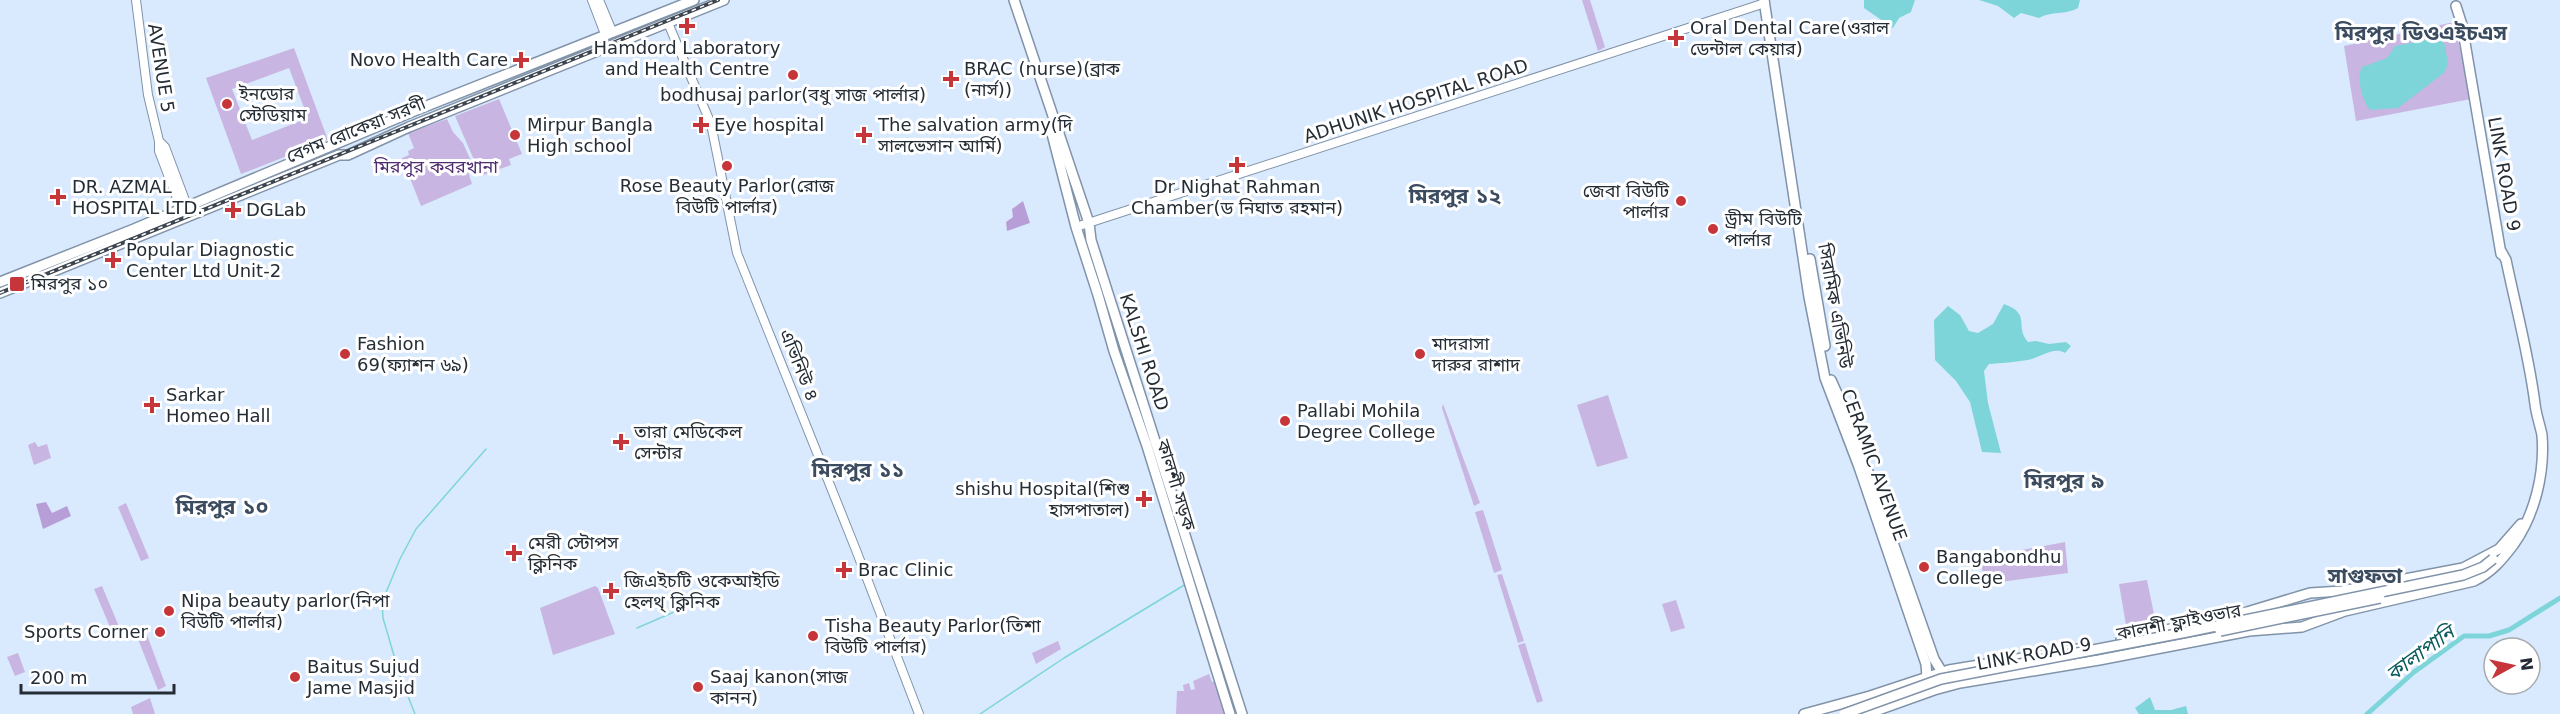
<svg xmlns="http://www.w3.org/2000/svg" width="2560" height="714" viewBox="0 0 2560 714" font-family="'DejaVu Sans','Noto Sans Bengali',sans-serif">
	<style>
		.green { fill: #c9b5e1; fill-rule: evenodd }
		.forest { fill: #b89ed7 }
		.water { fill: #7dd5da }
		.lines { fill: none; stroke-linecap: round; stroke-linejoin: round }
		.stream { stroke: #7dd5da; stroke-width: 1.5 }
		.canal { stroke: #7dd5da; stroke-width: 5 }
		.minor-casing { stroke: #8093a9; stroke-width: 10 }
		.major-casing { stroke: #8093a9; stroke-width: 12 }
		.minor { stroke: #fff; stroke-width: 8 }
		.major { stroke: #fff; stroke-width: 9 }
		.rail-casing { stroke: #3d4650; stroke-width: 4 }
		.rail { stroke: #fff; stroke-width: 1.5; stroke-dasharray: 4.5; stroke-linecap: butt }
		.major-bridge-casing { stroke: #8093a9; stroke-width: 12; stroke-linecap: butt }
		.major-bridge { stroke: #fff; stroke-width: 9 }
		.poi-dot { fill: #c5353a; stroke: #fff; stroke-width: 2 }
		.labels { text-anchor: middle; stroke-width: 6; stroke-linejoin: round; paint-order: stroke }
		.poi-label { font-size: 18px; fill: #242c35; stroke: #fff; text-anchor: start }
		.street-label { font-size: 18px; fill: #242c35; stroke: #fff }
		.park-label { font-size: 18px; fill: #4f2c70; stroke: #fff }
		.water-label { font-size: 20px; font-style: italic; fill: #0b5a5e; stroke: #fff }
		.quarter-label { font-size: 21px; font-weight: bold; fill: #3b4c60; stroke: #fff }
	</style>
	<rect width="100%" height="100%" fill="#daeafe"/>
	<path class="green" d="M1582 0H1590L1605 47 1598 51Z
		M2454 22 2471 99 2356 121 2344 46Z
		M294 48 328 140 241 174 206 78ZM289 68 308 118 252 140 232 89Z
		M499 99 522 154 509 159 511 165 481 176 455 116Z
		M447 119 453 132 463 143 471 161 466 165 472 184 421 206 402 158 409 155 408 151 414 148 408 133Z
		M1608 395 1628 458 1597 467 1577 405Z
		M1443 404 1480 503 1474 506 1442 408Z
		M35 442 38 447 47 444 51 458 34 465 28 445Z
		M126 503 149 558 141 561 118 507Z
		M1483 510 1502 570 1494 573 1475 512Z
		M2065 542 2068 573 1985 584 1980 558Z
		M1502 574 1524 641 1518 643 1497 575Z
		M2147 580 2155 619 2126 625 2119 584Z
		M102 586 123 636 115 639 94 589Z
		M595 586 598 588 615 634 553 655 540 608Z
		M1676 600 1685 628 1671 632 1662 604Z
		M147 635 166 686 158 690 138 639Z
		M1058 641 1061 649 1036 664 1032 653Z
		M1525 643 1543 701 1537 703 1518 645Z
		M18 653 25 672 15 676 7 657Z
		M1209 674 1212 682 1216 681 1226 714H1176L1177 691H1184L1183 685 1189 683 1191 690 1195 689 1193 681Z
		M150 698 155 714H133L131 707Z"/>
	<path class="forest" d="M1023 201 1030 223 1007 231 1006 222 1013 217 1012 209Z
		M46 502 52 513 67 506 71 516 43 529 36 504Z"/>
	<path class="water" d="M1864 0H1915L1911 12 1899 18 1893 28 1864 8Z
		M1979 0H2080L2078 8C2066 15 2051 11 2039 18L2021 13 2014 18 1998 6Z
		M2436 38 2441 39 2445 45 2448 64 2444 73 2398 108 2370 110C2362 101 2356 77 2362 67L2387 58 2395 46Z
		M2004 304C2032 314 2014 326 2028 342L2036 341 2049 344 2066 342 2071 346 2065 353C2053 346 2040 358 2028 360 2016 362 2002 363 1989 364L1984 371 1988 403 2001 453 1982 452 1970 402 1956 381 1935 360 1934 320 1948 306 1960 315 1969 331 1978 333 1993 324Z
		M2150 697 2155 710H2171L2186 706 2188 714H2139L2135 708Z"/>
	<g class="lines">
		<path class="stream" d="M637 628 674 612
			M395 659 383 618 382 602 400 559 416 529 486 449
			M399 674 415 714
			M980 714 1064 658 1186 584"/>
		<path class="canal" d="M2367 714 2414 672 2464 636H2489L2509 630 2560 598"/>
		<g class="minor-casing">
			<path id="minor" d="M136 0 148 95 159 141V151L183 214
				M592 0 605 34
				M599 0 612 31
				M668 23 711 124 737 253 856 550 919 714
				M159 141 165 147 189 211
				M1076 227 1765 3"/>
		</g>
		<g class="major-casing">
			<path id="major" d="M1014 0 1089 223 1091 240 1242 714
				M1764 0 1809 297 1825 378 1859 467 1926 664 1927 677
				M2456 6 2462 25 2501 254
				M1052 134 1076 227 1098 295 1114 351 1147 446 1230 714
				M1810 259 1825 346
				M0 282 134 229 414 111 694 0
				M0 293 339 155H348L409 127 724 0
				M1831 380 1853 429 1934 659 1942 672
				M2121 640 2247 612 2310 593 2342 591 2463 568 2499 549 2521 524
				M1804 714 1870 696 1949 670 2078 649
				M1867 714 1934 690 1960 683 2099 660 2249 631 2302 627 2345 611 2474 581C2492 572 2502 560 2514 544 2535 514 2545 473 2542 435 2540 425 2536 414 2535 404 2529 356 2516 308 2506 260L2501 251"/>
		</g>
		<use href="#minor" class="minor"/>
		<use href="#major" class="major"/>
		<g class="rail-casing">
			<path id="rail" d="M0 293 718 0"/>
		</g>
		<use href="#rail" class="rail"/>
		<g class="major-bridge-casing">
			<path id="major-bridge" d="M2220 631 2380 598
				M1844 714 1941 679 2187 632 2463 575 2483 567 2493 559"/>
		</g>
		<use href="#major-bridge" class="major-bridge"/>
	</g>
	<g class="poi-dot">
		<path d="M684 17h6v6h6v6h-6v6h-6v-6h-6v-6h6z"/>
		<path d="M1673 29h6v6h6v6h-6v6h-6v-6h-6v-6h6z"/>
		<path d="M518 51h6v6h6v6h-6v6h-6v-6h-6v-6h6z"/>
		<circle cx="793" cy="75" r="6"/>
		<path d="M948 70h6v6h6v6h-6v6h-6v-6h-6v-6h6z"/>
		<circle cx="227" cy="104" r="6"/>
		<path d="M698 116h6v6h6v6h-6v6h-6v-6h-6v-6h6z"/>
		<circle cx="515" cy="135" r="6"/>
		<path d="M861 126h6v6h6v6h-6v6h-6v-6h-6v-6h6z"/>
		<path d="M1234 156h6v6h6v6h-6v6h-6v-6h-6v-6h6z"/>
		<circle cx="727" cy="166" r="6"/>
		<path d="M55 188h6v6h6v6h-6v6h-6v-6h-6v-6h6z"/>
		<circle cx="1681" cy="201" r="6"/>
		<path d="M230 201h6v6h6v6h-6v6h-6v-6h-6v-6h6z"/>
		<circle cx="1713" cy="229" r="6"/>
		<path d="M110 251h6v6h6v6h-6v6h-6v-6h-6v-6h6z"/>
		<rect x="9" y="276" width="16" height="16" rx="3"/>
		<circle cx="345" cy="354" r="6"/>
		<circle cx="1420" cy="354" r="6"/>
		<path d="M149 396h6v6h6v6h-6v6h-6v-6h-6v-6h6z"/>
		<circle cx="1285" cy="421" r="6"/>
		<path d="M618 433h6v6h6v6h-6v6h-6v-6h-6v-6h6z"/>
		<path d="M1141 490h6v6h6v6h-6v6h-6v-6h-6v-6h6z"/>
		<path d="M511 544h6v6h6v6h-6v6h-6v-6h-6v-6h6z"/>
		<circle cx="1924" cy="567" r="6"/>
		<path d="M841 561h6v6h6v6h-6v6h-6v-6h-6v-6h6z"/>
		<path d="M608 582h6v6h6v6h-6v6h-6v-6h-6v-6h6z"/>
		<circle cx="169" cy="611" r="6"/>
		<circle cx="160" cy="632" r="6"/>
		<circle cx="813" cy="636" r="6"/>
		<circle cx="295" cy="677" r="6"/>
		<circle cx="698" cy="687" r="6"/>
	</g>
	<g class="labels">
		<g class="poi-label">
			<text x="1690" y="34">Oral Dental Care(ওরাল<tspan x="1690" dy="21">ডেন্টাল কেয়ার)</tspan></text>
			<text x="687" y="54" text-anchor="middle">Hamdord Laboratory<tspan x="687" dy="21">and Health Centre</tspan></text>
			<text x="508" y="66" text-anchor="end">Novo Health Care</text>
			<text x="964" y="75">BRAC (nurse)(ব্রাক<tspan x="964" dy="21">(নার্স))</tspan></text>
			<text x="239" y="100">ইনডোর<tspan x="239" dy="21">স্টেডিয়াম</tspan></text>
			<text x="793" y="101" text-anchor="middle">bodhusaj parlor(বধু সাজ পার্লার)</text>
			<text x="527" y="131">Mirpur Bangla<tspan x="527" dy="21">High school</tspan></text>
			<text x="714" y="131">Eye hospital</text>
			<text x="878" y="131">The salvation army(দি<tspan x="878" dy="21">সালভেসান আর্মি)</tspan></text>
			<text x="727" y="192" text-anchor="middle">Rose Beauty Parlor(রোজ<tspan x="727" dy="21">বিউটি পার্লার)</tspan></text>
			<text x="72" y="193">DR. AZMAL<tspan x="72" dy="21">HOSPITAL LTD.</tspan></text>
			<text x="1237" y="193" text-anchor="middle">Dr Nighat Rahman<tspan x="1237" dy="21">Chamber(ড নিঘাত রহমান)</tspan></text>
			<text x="1669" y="197" text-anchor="end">জেবা বিউটি<tspan x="1669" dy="21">পার্লার</tspan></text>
			<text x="246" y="216">DGLab</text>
			<text x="1725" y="225">ড্রীম বিউটি<tspan x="1725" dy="21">পার্লার</tspan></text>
			<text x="126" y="256">Popular Diagnostic<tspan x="126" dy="21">Center Ltd Unit-2</tspan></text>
			<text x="31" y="290">মিরপুর ১০</text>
			<text x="357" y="350">Fashion<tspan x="357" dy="21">69(ফ্যাশন ৬৯)</tspan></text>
			<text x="1432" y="350">মাদরাসা<tspan x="1432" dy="21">দারুর রাশাদ</tspan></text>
			<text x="166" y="401">Sarkar<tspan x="166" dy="21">Homeo Hall</tspan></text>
			<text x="1297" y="417">Pallabi Mohila<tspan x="1297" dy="21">Degree College</tspan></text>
			<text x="634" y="438">তারা মেডিকেল<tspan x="634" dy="21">সেন্টার</tspan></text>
			<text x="1130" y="495" text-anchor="end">shishu Hospital(শিশু<tspan x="1130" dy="21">হাসপাতাল)</tspan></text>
			<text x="528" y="549">মেরী স্টোপস<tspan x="528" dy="21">ক্লিনিক</tspan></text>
			<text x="1936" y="563">Bangabondhu<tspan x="1936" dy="21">College</tspan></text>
			<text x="858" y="576">Brac Clinic</text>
			<text x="624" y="587">জিএইচটি ওকেআইডি<tspan x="624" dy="21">হেলথ্ ক্লিনিক</tspan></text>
			<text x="181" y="607">Nipa beauty parlor(নিপা<tspan x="181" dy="21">বিউটি পার্লার)</tspan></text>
			<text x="825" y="632">Tisha Beauty Parlor(তিশা<tspan x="825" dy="21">বিউটি পার্লার)</tspan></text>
			<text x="148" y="638" text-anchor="end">Sports Corner</text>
			<text x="307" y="673">Baitus Sujud<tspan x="307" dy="21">Jame Masjid</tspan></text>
			<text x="710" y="683">Saaj kanon(সাজ<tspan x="710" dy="21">কানন)</tspan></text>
		</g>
		<g class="street-label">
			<text transform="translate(161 68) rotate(81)" y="6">AVENUE 5</text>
			<text transform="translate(1416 101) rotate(-18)" y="6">ADHUNIK HOSPITAL ROAD</text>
			<text transform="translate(356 130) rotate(-22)" y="6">বেগম রোকেয়া সরণী</text>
			<text transform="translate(2504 174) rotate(80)" y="6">LINK ROAD 9</text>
			<text transform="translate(1835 306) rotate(80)" y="6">সিরামিক এভিনিউ</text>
			<text transform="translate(1144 352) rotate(72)" y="6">KALSHI ROAD</text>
			<text transform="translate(799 365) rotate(68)" y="6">এভিনিউ ৪</text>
			<text transform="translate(1874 465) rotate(70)" y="6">CERAMIC AVENUE</text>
			<text transform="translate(1176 485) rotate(73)" y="6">কালশী সড়ক</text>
			<text transform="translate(2179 622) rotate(-11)" y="6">কালশী ফ্লাইওভার</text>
			<text transform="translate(2034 654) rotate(-10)" y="6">LINK ROAD 9</text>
		</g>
		<g class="park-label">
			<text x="436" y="173">মিরপুর কবরখানা</text>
		</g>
		<g class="water-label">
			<text transform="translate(2420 653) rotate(-36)" y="7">কালাপানি</text>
		</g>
		<g class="quarter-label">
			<text x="2421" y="40">মিরপুর ডিওএইচএস</text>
			<text x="1455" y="203">মিরপুর ১২</text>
			<text x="858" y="477">মিরপুর ১১</text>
			<text x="2064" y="488">মিরপুর ৯</text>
			<text x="222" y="514">মিরপুর ১০</text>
			<text x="2365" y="583">সাগুফতা</text>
		</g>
	</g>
	<g transform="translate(2512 666) rotate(82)"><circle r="28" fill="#ffffff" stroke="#a7abae" stroke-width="1.5"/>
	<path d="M0-4.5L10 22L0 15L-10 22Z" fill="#c5353a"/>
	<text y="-9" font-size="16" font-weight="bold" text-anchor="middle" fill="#242c35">N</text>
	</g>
	<path d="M21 684v9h153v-9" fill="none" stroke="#242c35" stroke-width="3"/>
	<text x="30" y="684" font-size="18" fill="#242c35" stroke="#ffffff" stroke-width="4.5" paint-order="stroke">200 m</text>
</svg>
